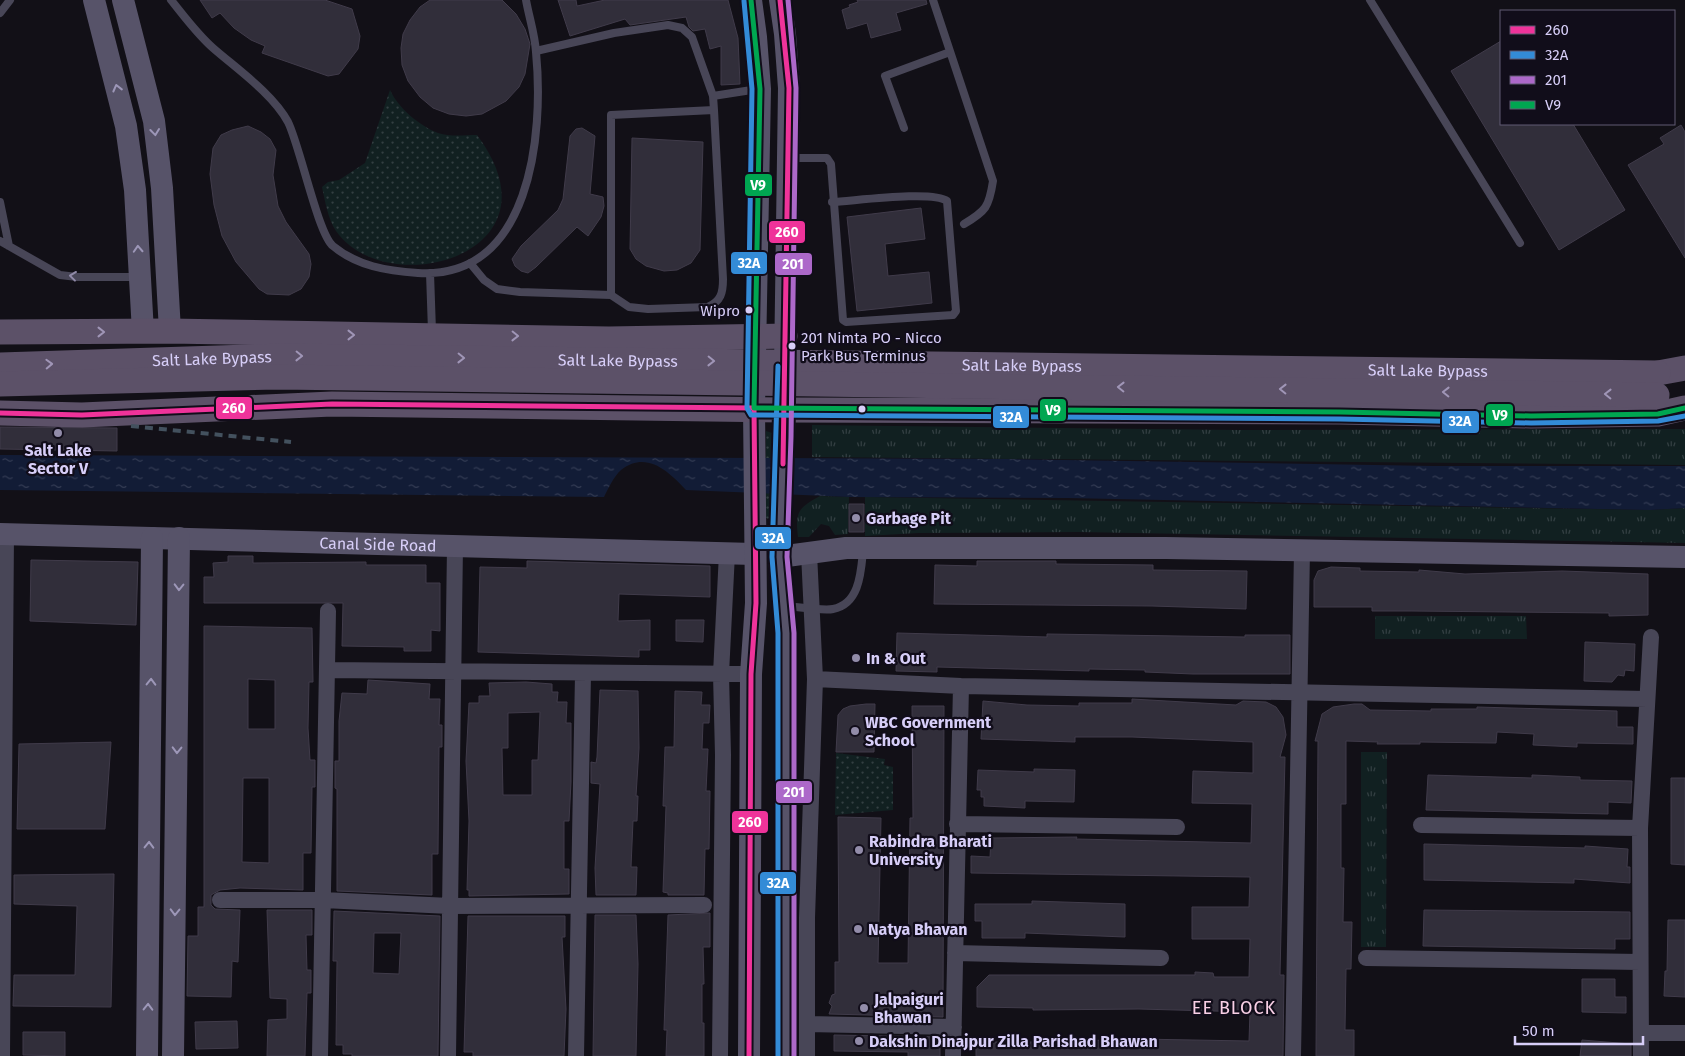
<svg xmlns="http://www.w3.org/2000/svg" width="1685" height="1056" viewBox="0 0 1685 1056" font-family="'Fira Sans',sans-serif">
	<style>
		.grass { fill: url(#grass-dots) }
		.park { fill: url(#park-tufts) }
		.water { fill: url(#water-ripples) }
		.building { fill: #312e3a; stroke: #403b4a; fill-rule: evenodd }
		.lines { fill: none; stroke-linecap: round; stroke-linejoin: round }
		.lane { stroke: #484657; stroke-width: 8 }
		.street { stroke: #484657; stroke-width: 16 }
		.secondary { stroke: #575369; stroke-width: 22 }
		.primary { stroke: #5c5168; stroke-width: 25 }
		.rail { stroke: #43515e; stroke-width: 4; stroke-dasharray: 8 6; stroke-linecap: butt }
		.primary-bridge { stroke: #5c5168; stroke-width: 25 }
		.bus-1-casing { stroke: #110d1a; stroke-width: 9 }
		.bus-2-casing { stroke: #110d1a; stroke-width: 9 }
		.bus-3-casing { stroke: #110d1a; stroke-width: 9 }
		.bus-4-casing { stroke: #110d1a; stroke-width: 9 }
		.bus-1 { stroke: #ef339a; stroke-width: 5 }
		.bus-2 { stroke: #338bd7; stroke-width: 5 }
		.bus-3 { stroke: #ac68c9; stroke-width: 5 }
		.bus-4 { stroke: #00a651; stroke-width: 5 }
		.oneway { stroke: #9d97b8 }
		.oneway2 { stroke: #908aa8 }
		.oneway3 { stroke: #a096b7 }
		.bus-dot { fill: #d7cef8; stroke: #110d1a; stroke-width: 2 }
		.poi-dot { fill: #928ca9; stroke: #110d1a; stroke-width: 2 }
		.labels { text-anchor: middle; stroke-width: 4.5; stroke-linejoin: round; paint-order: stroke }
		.bus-label { font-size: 15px; fill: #d7cef8; stroke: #110d1a; text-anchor: end }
		.street-label { font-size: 16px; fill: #d7cef8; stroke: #110d1a }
		.poi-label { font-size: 16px; font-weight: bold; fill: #d7cef8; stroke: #110d1a; text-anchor: start }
		.neighbourhood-label { font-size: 18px; letter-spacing: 1px; fill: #f8cfe5; stroke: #110d1a }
		.line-badge { stroke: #110d1a; stroke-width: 2 }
		.badge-label { font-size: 14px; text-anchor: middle; font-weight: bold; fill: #fff }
	</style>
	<defs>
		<pattern id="grass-dots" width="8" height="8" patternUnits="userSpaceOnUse" patternTransform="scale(1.25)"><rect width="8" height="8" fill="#112021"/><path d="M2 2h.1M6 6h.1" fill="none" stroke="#333f42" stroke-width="1.8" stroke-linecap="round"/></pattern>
		<pattern id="park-tufts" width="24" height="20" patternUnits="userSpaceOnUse" patternTransform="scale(1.25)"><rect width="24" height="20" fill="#112021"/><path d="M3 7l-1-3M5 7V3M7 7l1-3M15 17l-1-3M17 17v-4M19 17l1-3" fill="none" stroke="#333f42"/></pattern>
		<pattern id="water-ripples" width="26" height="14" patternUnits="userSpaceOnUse" patternTransform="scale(1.25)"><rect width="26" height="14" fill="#121c36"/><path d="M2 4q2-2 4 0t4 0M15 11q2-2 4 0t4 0" fill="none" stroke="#343c54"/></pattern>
	</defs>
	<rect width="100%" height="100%" fill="#121017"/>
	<path class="grass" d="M390 90C398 108 420 126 438 133 450 137 465 135 477 135 567 255 386 303 336 231 328 219 325 201 322 187L328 182 339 180 365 163Z
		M766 431 772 433 771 517 768 519 765 517Z
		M836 753 885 759 884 765 893 767V810L835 815Z"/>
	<path class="park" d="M812 425 1240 430 1685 429V465L812 457Z
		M820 496 849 497 848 534 835 535 829 526 821 524 809 537H798C795 512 798 508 820 496Z
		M865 497 1651 510 1685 508V543L1078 532 919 533 865 536Z
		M1375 616H1526L1527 639H1375Z
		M1361 752H1387L1386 947H1361Z"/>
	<path class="water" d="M0 455 1005 459 1433 466H1685V508L1650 510 1068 498 850 497 686 490C669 472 647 450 621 470 614 476 608 489 604 497L0 490Z"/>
	<path class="building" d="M200 0H325L352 9 360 36 358 49 339 74 328 76 262 53 265 46 251 40 234 28 220 13 212 18Z
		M430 0H502L516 14 525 29 530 44 525 74 519 87 506 101 482 114 466 116 449 114 433 108 420 97 408 81 402 65 401 48 403 34 410 20 420 7Z
		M558 0H576L577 6 605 0H728L738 38 740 84 721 85V46L710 49 705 29 693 31 689 27 686 17 630 25 625 19 570 36Z
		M857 0H926L927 4 896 13 901 30 871 38 867 23 847 29 842 10 850 7 849 5 858 2Z
		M1501 41V124H1573L1625 210 1559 250 1451 71Z
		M1681 125 1685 132V258L1628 165 1664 144 1660 138Z
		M248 126 261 132 270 139 276 150 273 175 278 206 286 222 309 254 311 264 309 277 301 289 289 295 267 294 259 289 236 262 222 236 214 205 210 174 213 148 221 135 232 130Z
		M582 128 595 136 590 194 603 197 604 206 601 217 588 236 577 227 536 267 528 273 521 271 515 266 512 259 521 246 558 210 563 199 570 136 576 129Z
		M632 138 703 142 700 250 691 263 677 270 664 271 646 266 636 259 630 249Z
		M921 208 925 239 885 244 888 276 929 272 932 303 857 311 847 217Z
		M0 427 117 428V451L0 449Z
		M849 504H864V532H849Z
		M228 556H253V563L366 562V565H426V583H440V631L431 630V651H404V647L342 646 343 603H204V577H214L213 563 228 562Z
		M31 560 138 562 136 625 30 621Z
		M527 561 710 566V597L619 594 618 621 650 620V650H639V657L478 652 480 567 527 568Z
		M977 561H1056V564L1153 565V570L1247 571 1246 609 1152 606 934 604 935 565 977 566Z
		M1331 567 1360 568V571L1419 572V570L1465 574 1562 571 1648 574V615L1609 616V613L1411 611H1372V607H1314V580L1318 571Z
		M676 620H704L703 642 676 641Z
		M204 626 312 628 313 682H309L308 728 310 760H315V787H312L311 853H303V890L240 888 220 890 211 895V905L215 909 240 910 238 962 232 961 231 997 187 996 188 936H198V907H204ZM248 679 275 680V729H248ZM243 778H269V863L242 862Z
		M897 633 1047 637V634L1245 637V635H1290V674H1193L1145 672V670L1089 669V671L937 667V672L896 671Z
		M1585 642 1635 644 1634 671 1625 670 1624 676 1618 675 1612 682 1584 681Z
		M368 680 430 684 429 699H440L439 725H442V747H439L438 854H432V895L337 891V789L335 788V761H339V721L342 693 367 694Z
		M526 682 552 684V692H558L557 702H567L566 723H571V782L569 821H564V869H569V894L469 896V890H467L469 821 466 761 469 703H479V696H490L489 683ZM540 712 538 760H532V795H503L502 748H508V713Z
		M600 690 638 691 639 748 636 796H638L637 821H633L631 867H637L636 895H596L595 868 600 784 591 783V762L596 763 597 757Z
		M675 691 702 692 701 705H710L709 723H703L702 749H708L706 791H710L709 849H705L704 895H668V893L663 892 666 806H663L665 747H674Z
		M1132 699 1236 705 1243 701 1266 702 1276 707 1283 717 1286 735 1280 757H1285L1280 975H1284L1283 1056H976V1042H1035V1039L1078 1041 1138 1039 1249 1041 1250 1012 1139 1009 1033 1010V1008L977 1007V987L989 975H1195V972L1213 973 1214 977H1249L1250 939H1192V907H1249L1250 877 971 873V856L990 857 991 838 1077 837 1076 839 1251 843 1252 804 1192 803 1193 771 1253 773V742L1132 737H1075V742L981 739 983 701 1027 705 1079 706V703H1132Z
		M866 704H875L874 752H836L838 715 843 709 850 706Z
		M1354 704H1362L1370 710 1431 711V709H1477V707L1617 711V727H1633V744L1577 743V747L1533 745 1534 734 1497 732 1496 743 1420 742V744H1377L1378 742 1346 741V804H1341V868H1344L1343 922H1352L1351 969H1346L1345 1030H1354V1056H1316L1318 741H1315L1322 714 1333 707Z
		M912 706H944L943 1017 829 1014 832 1006 829 1003 832 995 835 994V962H839L838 817 881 818 878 963H908L910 818H913Z
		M111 742 105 829H17L19 744Z
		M1034 769 1075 770 1074 802 1025 801V808L984 806V797H981V790H977L978 770 1034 772Z
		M1428 775 1532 778V775L1580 777V780L1632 781 1631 803 1608 802V814L1426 810Z
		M1671 778H1685V865L1671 864Z
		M1424 844 1585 848V846L1628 849 1627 867H1630V883L1574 879V883L1424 880Z
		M114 874 111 1007 13 1006 14 975H75L77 906 14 904V875Z
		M1032 901 1125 904V937L1025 933V938H982V921H975V904H1032Z
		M267 910H312V935H306L307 970H311V993H307L305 1056H267L268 1020 287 1019V999L270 998Z
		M1424 910 1630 912V939H1615V949L1423 946Z
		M334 911 440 916 438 1056H352V1054H343V1045H336L337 961H333ZM374 933H401L399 974 373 973Z
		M710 913V947H703L704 984H702V1023H704V1056H666L667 1030H664L668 915Z
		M595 915H636L638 964 636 1056H593Z
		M468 916H565V937H562L566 1009 564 1056H473V1052H464Z
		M1668 920H1685V997L1664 996 1665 971H1667Z
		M1582 979H1615V997H1626V1013L1582 1012Z
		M237 1021 238 1048 196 1049 195 1022Z
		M23 1032H65V1056L23 1055Z
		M834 1035 940 1037V1056H908V1052L834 1051Z
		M1582 1040 1631 1044V1056H1580Z"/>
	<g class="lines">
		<path class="lane" d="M171 0C184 16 197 34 213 48 237 69 273 94 288 122 300 146 318 234 333 246 357 266 387 271 418 273 531 280 544 134 536 52 535 35 529 17 526 0
			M933 0 993 181C989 207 986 211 964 224
			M1370 0 1520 243
			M0 13 10 0
			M536 51 614 33 668 25 682 28 692 37 713 96 758 89
			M904 128 885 76 950 52
			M790 158H827L831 164 843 320 846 322 953 315 956 311 947 201C933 190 854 201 832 202
			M0 202 9 246
			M0 241 60 275 77 277H139
			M470 263 484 280 497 289 520 292 611 295 629 307 648 309 708 307C721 301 723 293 723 279L714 110
			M430 273 432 331
			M611 295V115L714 110 713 96
			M786 606C797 607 824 611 833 609 860 604 861 571 863 551"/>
		<path class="street" d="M328 670 751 674
			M815 679 961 686 1647 699
			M957 824 1177 827
			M1421 825 1640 828
			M220 900H323L450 906 704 905
			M955 953 1161 958
			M1366 958 1640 962
			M807 1024 954 1027
			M1641 1033H1685
			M2 1056 6 534
			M320 1056 328 611
			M448 1056 455 546
			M576 1056 583 674
			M720 1056 723 755 721 674 727 553
			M807 1056V918L815 679 809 553
			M953 1056 961 686
			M1293 1056 1302 551
			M1641 1056 1640 828 1651 637"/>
		<g class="secondary">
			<path d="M94 0 126 126 135 190 143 332"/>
			<path d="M123 0 154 121 162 188 170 331"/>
			<path d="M780 0 785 34 789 88 784 437 779 557 786 633V1056"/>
			<path id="s1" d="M0 534 754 554"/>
			<path d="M779 557 846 548H1166L1685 557"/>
			<path d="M147 1056 152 538"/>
			<path d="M173 1056 179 538"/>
			<path d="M749 1056 751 674 756 603 754 408 760 89 756 37 751 0"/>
		</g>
		<path class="primary" d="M0 332 170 331 609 339 785 336
			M1658 373 1685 368
			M0 413 82 415 332 404 784 410 1340 412 1531 416 1658 414 1685 408"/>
		<path class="rail" d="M131 426 291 442"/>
		<g class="primary-bridge">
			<path id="s2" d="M0 365 283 356 1658 373"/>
			<path d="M0 384 278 377 1657 395"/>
		</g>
		<g class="bus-1-casing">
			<path id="bus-1" d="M780 0 789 88 783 464
				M0 413 82 415 332 404 754 408 756 603 751 674 749 1056"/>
		</g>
		<g class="bus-2-casing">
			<path id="bus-2" d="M744 1 752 89 747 408 751 415 1340 419 1531 423 1658 421 1685 416
				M778 366 772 557 778 633V1056"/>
		</g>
		<g class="bus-3-casing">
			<path id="bus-3" d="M788 0 796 88 791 437 787 557 794 633V1056"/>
		</g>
		<g class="bus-4-casing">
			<path id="bus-4" d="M751 0 760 89 754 408 1340 412 1531 416 1658 414 1685 408"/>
		</g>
		<use href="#bus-1" class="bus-1"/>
		<use href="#bus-2" class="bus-2"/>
		<use href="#bus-3" class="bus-3"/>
		<use href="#bus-4" class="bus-4"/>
	</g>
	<defs><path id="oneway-chevron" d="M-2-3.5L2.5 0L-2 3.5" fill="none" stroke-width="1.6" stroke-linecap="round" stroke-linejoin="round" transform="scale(1.25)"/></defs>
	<g class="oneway">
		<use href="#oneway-chevron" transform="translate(117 88) rotate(-104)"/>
		<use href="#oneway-chevron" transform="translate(155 132) rotate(83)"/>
		<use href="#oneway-chevron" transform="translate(138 249) rotate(-93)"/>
		<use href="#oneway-chevron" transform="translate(179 587) rotate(91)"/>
		<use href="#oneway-chevron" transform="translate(151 682) rotate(-89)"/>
		<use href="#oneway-chevron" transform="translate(177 750) rotate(91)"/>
		<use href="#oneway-chevron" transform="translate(149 845) rotate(-89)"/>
		<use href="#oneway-chevron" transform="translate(175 912) rotate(91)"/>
		<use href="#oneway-chevron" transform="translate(148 1007) rotate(-89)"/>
	</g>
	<use class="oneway2" href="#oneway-chevron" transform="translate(73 276) rotate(-173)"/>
	<g class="oneway3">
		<use href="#oneway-chevron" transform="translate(101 332)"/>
		<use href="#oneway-chevron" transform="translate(351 335)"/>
		<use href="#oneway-chevron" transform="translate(515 336) rotate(1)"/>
		<use href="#oneway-chevron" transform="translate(299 356) rotate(1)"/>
		<use href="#oneway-chevron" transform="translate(461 358) rotate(1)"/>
		<use href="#oneway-chevron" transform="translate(711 361) rotate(1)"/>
		<use href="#oneway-chevron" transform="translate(49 364) rotate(-2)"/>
		<use href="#oneway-chevron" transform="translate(1121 387) rotate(-179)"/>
		<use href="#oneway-chevron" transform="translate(1283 389) rotate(-179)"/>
		<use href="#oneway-chevron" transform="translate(1446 392) rotate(-179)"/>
		<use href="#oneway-chevron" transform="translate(1608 394) rotate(-179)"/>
	</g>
	<g class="bus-dot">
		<circle cx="749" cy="310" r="4.5"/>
		<circle cx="792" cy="346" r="4.5"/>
		<circle cx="862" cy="409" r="4.5"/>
	</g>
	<g class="poi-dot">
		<circle cx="58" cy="433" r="5"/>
		<circle cx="856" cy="518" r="5"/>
		<circle cx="856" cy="658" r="5"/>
		<circle cx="855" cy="731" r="5"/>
		<circle cx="859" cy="850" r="5"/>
		<circle cx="858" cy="929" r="5"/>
		<circle cx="864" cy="1008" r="5"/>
		<circle cx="859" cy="1041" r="5"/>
	</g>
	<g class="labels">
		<g class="bus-label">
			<text x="740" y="316">Wipro</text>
			<text x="801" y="343" text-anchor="start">201 Nimta PO - Nicco<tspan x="801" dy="18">Park Bus Terminus</tspan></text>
		</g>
		<g class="street-label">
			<text dy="6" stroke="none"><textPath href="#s2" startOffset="212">Salt Lake Bypass</textPath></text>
			<text dy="6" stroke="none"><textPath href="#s2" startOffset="618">Salt Lake Bypass</textPath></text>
			<text dy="6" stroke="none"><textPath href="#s2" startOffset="1022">Salt Lake Bypass</textPath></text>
			<text dy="6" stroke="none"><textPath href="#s2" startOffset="1428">Salt Lake Bypass</textPath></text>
			<text dy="6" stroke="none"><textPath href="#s1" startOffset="378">Canal Side Road</textPath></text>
		</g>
		<g class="poi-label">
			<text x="58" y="456" text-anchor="middle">Salt Lake<tspan x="58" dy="18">Sector V</tspan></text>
			<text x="866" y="524">Garbage Pit</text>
			<text x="866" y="664">In &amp; Out</text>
			<text x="865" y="728">WBC Government<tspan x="865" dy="18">School</tspan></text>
			<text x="869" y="847">Rabindra Bharati<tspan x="869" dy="18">University</tspan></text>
			<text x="868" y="935">Natya Bhavan</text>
			<text x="874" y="1005">Jalpaiguri<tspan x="874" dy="18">Bhawan</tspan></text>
			<text x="869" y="1047">Dakshin Dinajpur Zilla Parishad Bhawan</text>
		</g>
		<g class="neighbourhood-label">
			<text x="1234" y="1014">EE BLOCK</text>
		</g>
	</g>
	<g class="line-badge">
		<rect x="744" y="173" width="29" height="24" rx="5" fill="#00a651"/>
		<rect x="768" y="220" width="38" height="24" rx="5" fill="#ef339a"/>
		<rect x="730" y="251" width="38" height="24" rx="5" fill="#338bd7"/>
		<rect x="774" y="252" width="39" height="24" rx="5" fill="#ac68c9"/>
		<rect x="215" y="396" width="38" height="24" rx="5" fill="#ef339a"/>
		<rect x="1039" y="398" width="28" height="24" rx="5" fill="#00a651"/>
		<rect x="1485" y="403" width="29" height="24" rx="5" fill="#00a651"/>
		<rect x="992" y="405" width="38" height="24" rx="5" fill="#338bd7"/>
		<rect x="1441" y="410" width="39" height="24" rx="5" fill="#338bd7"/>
		<rect x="754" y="526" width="38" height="24" rx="5" fill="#338bd7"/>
		<rect x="775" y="780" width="38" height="24" rx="5" fill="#ac68c9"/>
		<rect x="731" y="810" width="38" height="24" rx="5" fill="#ef339a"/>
		<rect x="759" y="871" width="38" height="24" rx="5" fill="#338bd7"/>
	</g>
	<g class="badge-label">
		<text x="758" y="190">V9</text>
		<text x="787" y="237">260</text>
		<text x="749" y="268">32A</text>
		<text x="793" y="269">201</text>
		<text x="234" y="413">260</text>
		<text x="1053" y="415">V9</text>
		<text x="1500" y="420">V9</text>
		<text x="1011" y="422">32A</text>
		<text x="1460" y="426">32A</text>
		<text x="773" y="543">32A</text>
		<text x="794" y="797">201</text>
		<text x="750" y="827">260</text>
		<text x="778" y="888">32A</text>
	</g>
	<rect x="1500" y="10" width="175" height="115" fill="#110d1a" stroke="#605a73"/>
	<rect x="1510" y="26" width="25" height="8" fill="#ef339a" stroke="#605a73"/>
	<text x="1545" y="35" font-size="15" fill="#d7cef8">260</text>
	<rect x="1510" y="51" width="25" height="8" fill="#338bd7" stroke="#605a73"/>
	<text x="1545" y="60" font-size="15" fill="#d7cef8">32A</text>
	<rect x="1510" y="76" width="25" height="8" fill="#ac68c9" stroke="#605a73"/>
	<text x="1545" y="85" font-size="15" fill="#d7cef8">201</text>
	<rect x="1510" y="101" width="25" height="8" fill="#00a651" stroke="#605a73"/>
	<text x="1545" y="110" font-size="15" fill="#d7cef8">V9</text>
	<path d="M1515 1036v8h128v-8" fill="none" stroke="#d7cef8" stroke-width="2.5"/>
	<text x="1522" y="1036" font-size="15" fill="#d7cef8" stroke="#110d1a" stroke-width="4" paint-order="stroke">50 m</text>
</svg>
